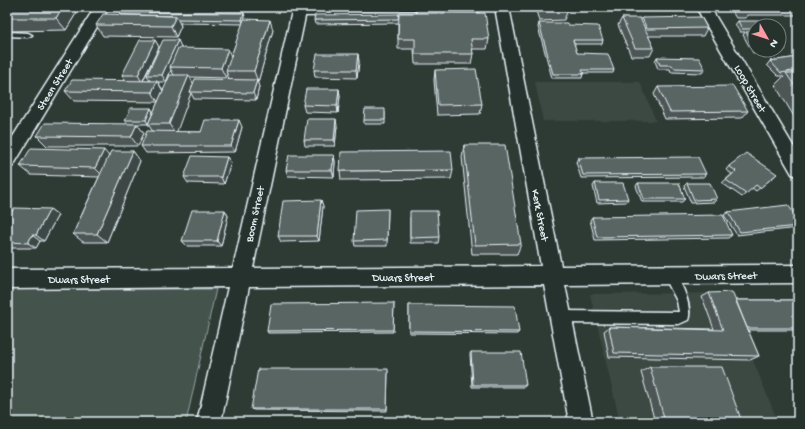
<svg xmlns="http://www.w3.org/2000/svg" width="805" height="429" viewBox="0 0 805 429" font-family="'Gochi Hand',sans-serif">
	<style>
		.built { fill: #3b4843 }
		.green { fill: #45524e; stroke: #96a2a3 }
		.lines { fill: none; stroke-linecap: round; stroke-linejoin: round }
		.lane-casing { stroke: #e8f1f8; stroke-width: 3 }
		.street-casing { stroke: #e8f1f8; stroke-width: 3 }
		.lane { fill: #26332d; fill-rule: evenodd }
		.street { fill: #26332d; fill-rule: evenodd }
		.wall { fill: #4d5755; stroke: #e8f1f8; fill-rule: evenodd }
		.shaded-wall { fill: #3e4745; stroke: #e8f1f8 }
		.building { fill: #596563; stroke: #e8f1f8 }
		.labels { text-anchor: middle; stroke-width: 3; stroke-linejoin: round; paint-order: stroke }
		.street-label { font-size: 11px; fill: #e8f1f8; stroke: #26332d }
	</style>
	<rect width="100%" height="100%" fill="#2e3b35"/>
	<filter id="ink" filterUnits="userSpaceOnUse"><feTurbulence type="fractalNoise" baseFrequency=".025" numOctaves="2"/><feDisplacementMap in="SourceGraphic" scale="8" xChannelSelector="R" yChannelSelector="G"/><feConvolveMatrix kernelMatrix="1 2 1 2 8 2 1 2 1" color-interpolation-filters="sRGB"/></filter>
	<g filter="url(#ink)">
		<path class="built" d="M535 82H640L656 121H543Z
			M726 293 778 422H620L590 294Z"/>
		<path class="green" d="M7 289H216L186 422H7Z"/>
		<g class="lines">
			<g class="lane-casing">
				<path id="lane" d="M412 11H415V15L298 16 294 14 298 12Z
					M7 32 28 33 32 35 28 37 7 36Z
					M669 271C681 276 693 308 688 320L679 324 561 323 557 321 555 317 557 313 561 311 679 312 677 301 664 276 665 272Z"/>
			</g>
			<g class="street-casing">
				<path id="street" d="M95 7H109L13 166 7 168V146Z
					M293 7H307L253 268 541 266 495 7H509L561 266 798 265V283L565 285 593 422H569L544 285 249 287 221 422H197L228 287 7 289V269L233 268Z
					M696 7H710L798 154V176L792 174Z"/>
			</g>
			<use href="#lane" class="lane"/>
			<use href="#street" class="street"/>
		</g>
		<path class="wall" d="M7 7H80L66 30 7 31Z
			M328 7H454V8L329 10Z
			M458 7H479V13L489 39 487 49H472L473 54 471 64H415L414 49H398V23L315 24 314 20 459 13Z
			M535 7H569L564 20 539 21Z
			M608 7H646L645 8H608Z
			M650 7H666L664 11 651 10Z
			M729 7H798V15H748L746 18H736Z
			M244 13 245 17 244 19 273 30 258 82H257L259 87 256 100 194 99 191 93 176 132H201L242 127 235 152 146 153 141 146 153 132 148 124 158 102 74 101 65 91 126 81 122 75 155 40 159 47 143 81H150L147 75 181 47V48L231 56 243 24 180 23 181 26 176 37 103 36 96 25 120 15ZM171 70 174 75 163 90 158 82H166ZM227 74 229 79 193 84 190 77 226 78Z
			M622 18 641 19 642 18 707 28 703 36H648L654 48 650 56H631L618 25Z
			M738 21 755 26V50H779V39L786 49 782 53H753L743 35 745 32H740L735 25Z
			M539 23 603 40 602 44H574L577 53 614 70 613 73H583L582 78H552L538 27Z
			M358 54 359 62 357 78 315 77 314 70Z
			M657 57 705 69 702 73 671 72 670 69H658L655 61Z
			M798 57V123L775 85 784 76H778L767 65 770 61Z
			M435 70 482 104 480 114 437 115 434 80Z
			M658 87 748 111 742 118 665 119 654 94Z
			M339 89 340 96 338 113 305 112 303 105Z
			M151 108 153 112 148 124H137L144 133 138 146H47L37 136 128 124 125 120Z
			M385 112V124H364V120Z
			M337 126 335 146H305L304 140Z
			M464 145 521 244 517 254H472L462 157Z
			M133 151 140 161 107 242H83L73 234 99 177 31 175 20 166 109 156Z
			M334 155 335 162 334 177 288 176 286 170Z
			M227 157 231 163 224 184 188 183 184 177Z
			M578 158 706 174 703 177 581 178 576 162Z
			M729 166 777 174 756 191 752 188 742 197 722 183 732 174 726 170Z
			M453 170 451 179 341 180 340 171Z
			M595 183 628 199 626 202 597 203 593 186Z
			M638 183 685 199 682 202H642L636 186Z
			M687 183 717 199 714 202 691 203 684 186Z
			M323 206 319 241 281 242 278 236Z
			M50 209 58 215 44 241H40L36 248H9L7 246V242Z
			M388 209 387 246H355L354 241Z
			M225 210 228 216 221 246H187L182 241Z
			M728 212 798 219V228L737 235 724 215Z
			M410 217 439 237 438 243H410Z
			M592 217 732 235 728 238 595 240 590 220Z
			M709 293 736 300H798V330H748L759 356 750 360 609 357 604 331 609 327 714 329 702 297Z
			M394 303 393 332 268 333 267 331Z
			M409 305 519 332 517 334 409 333Z
			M471 352 526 385 524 387H472L470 354Z
			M650 367 742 422H655L641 372Z
			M388 371 387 411 254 410 251 409Z"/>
		<path class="shaded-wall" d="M63 7H80L66 30 56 18Z
			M134 7H140L135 9Z
			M236 7H241L237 9Z
			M244 13 245 17 243 24 242 20Z
			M176 16 181 26 176 37 171 26Z
			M270 20 273 30 258 82 254 71Z
			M155 40 159 47 142 82 138 75Z
			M178 40 181 47 173 67H170L171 70 166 82 162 75Z
			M228 49 232 59 226 71 227 74 226 78 221 68Z
			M358 54 359 62 357 78 356 70Z
			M189 75 194 85 190 92 191 93 176 134 169 124Z
			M257 80 259 87 256 100 253 93Z
			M157 81 163 91 158 102 152 92Z
			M339 89 340 96 338 113 337 106Z
			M151 108 153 112 148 124 146 120Z
			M336 119 337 126 335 146 334 140Z
			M239 120 242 127 235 152 231 146Z
			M137 124 144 133 138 146 131 137Z
			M104 150 112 160 104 177 95 168Z
			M133 151 140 161 107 242 97 234Z
			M334 155 335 162 334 177 332 170Z
			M227 157 231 163 224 184 221 177Z
			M321 200 323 206 319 241 317 236Z
			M50 209 58 215 44 241 36 235Z
			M225 210 228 216 221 246 217 241Z
			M32 235 40 241 36 248 28 243Z"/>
		<path class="building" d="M7 7H63L56 18H7Z
			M460 7H479V12H461Z
			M543 7H569L543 8Z
			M121 12 244 13 242 20 178 19 176 16 120 15Z
			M399 13H485L489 39H471L473 54H415V39H398Z
			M103 14 176 16 171 26 96 25Z
			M399 14 398 19 314 20 315 15Z
			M701 17 707 28 647 29 642 18Z
			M622 18H640L654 48H635Z
			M244 19 270 20 254 71H226Z
			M738 21H770L773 26H755V29H742Z
			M539 23H567L568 25 598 26 603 40H573L577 53 608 54 614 70H582L584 74H553Z
			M746 32H755V47Z
			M779 39 786 49H779Z
			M140 40H155L138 75H122Z
			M163 40H178L162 75H147Z
			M178 48 228 49 221 68 170 67Z
			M317 54H358L356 70H314Z
			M657 57 699 58 705 69 674 68 672 65H660Z
			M798 57V70L781 73 770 61Z
			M476 69 482 104 438 105 435 70Z
			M786 73H798V91Z
			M170 75H189L169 124H148Z
			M195 79 257 80 253 93 190 92Z
			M72 80 157 81 152 92 65 91Z
			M733 86 748 111 670 112 658 87Z
			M306 89H339L337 106 303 105Z
			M131 108H151L146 120H125Z
			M365 109H385V120H364Z
			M307 119H336L334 140H304Z
			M205 120H239L231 146H141L147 131 201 132Z
			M45 123 137 124 131 137 37 136Z
			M464 145H505L521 244 475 245Z
			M31 148 104 150 95 168 20 166Z
			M111 151H133L97 234H73Z
			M451 151 453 170 340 171 341 152Z
			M746 153 777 174 760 188 756 185 746 194 726 180 736 171 729 166Z
			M289 155H334L332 170H286Z
			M192 156 227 157 221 177H184Z
			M698 157 706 174 583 175 578 158Z
			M595 183H623L628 199 599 200Z
			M638 183H679L685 199H644Z
			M687 183H710L717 199 694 200Z
			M321 200 317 236H278L283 201Z
			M788 205 798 219V226L740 232 728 212Z
			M14 208 50 209 36 235H32L28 243 7 242V220Z
			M388 209 387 240 354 241 356 210Z
			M192 210H225L217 241H182Z
			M410 211H437L439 237 410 238Z
			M723 215 732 235 597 237 592 217Z
			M732 292 759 356 614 353 609 327 723 330 709 293Z
			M736 300H798V328H747Z
			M394 303 393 330 267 331 271 304Z
			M409 305 515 306 519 332 409 331Z
			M471 352H521L526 385H473Z
			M650 367H722L742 422H665Z
			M258 369H388L387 409H251Z"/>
	</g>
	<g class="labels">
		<g class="street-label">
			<text transform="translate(54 84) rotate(-58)" y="4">Steen Street</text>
			<text transform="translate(751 88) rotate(60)" y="4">Loop Street</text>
			<text transform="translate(254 214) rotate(-78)" y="4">Boom Street</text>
			<text transform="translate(541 215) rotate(79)" y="4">Kerk Street</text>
			<text transform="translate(726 275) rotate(-1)" y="4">Dwars Street</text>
			<text x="403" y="281">Dwars Street</text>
			<text x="79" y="283">Dwars Street</text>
		</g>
	</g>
	<rect width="805" height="429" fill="none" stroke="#26332d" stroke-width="24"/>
	<rect x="12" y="12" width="781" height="405" fill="none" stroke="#e8f1f8" stroke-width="1.5" filter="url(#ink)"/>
	<g transform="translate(767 38) rotate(129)"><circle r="19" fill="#26332d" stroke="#747f7e"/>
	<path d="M0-3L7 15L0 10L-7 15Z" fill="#ff9aa2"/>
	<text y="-6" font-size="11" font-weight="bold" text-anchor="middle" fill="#e8f1f8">N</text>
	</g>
</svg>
